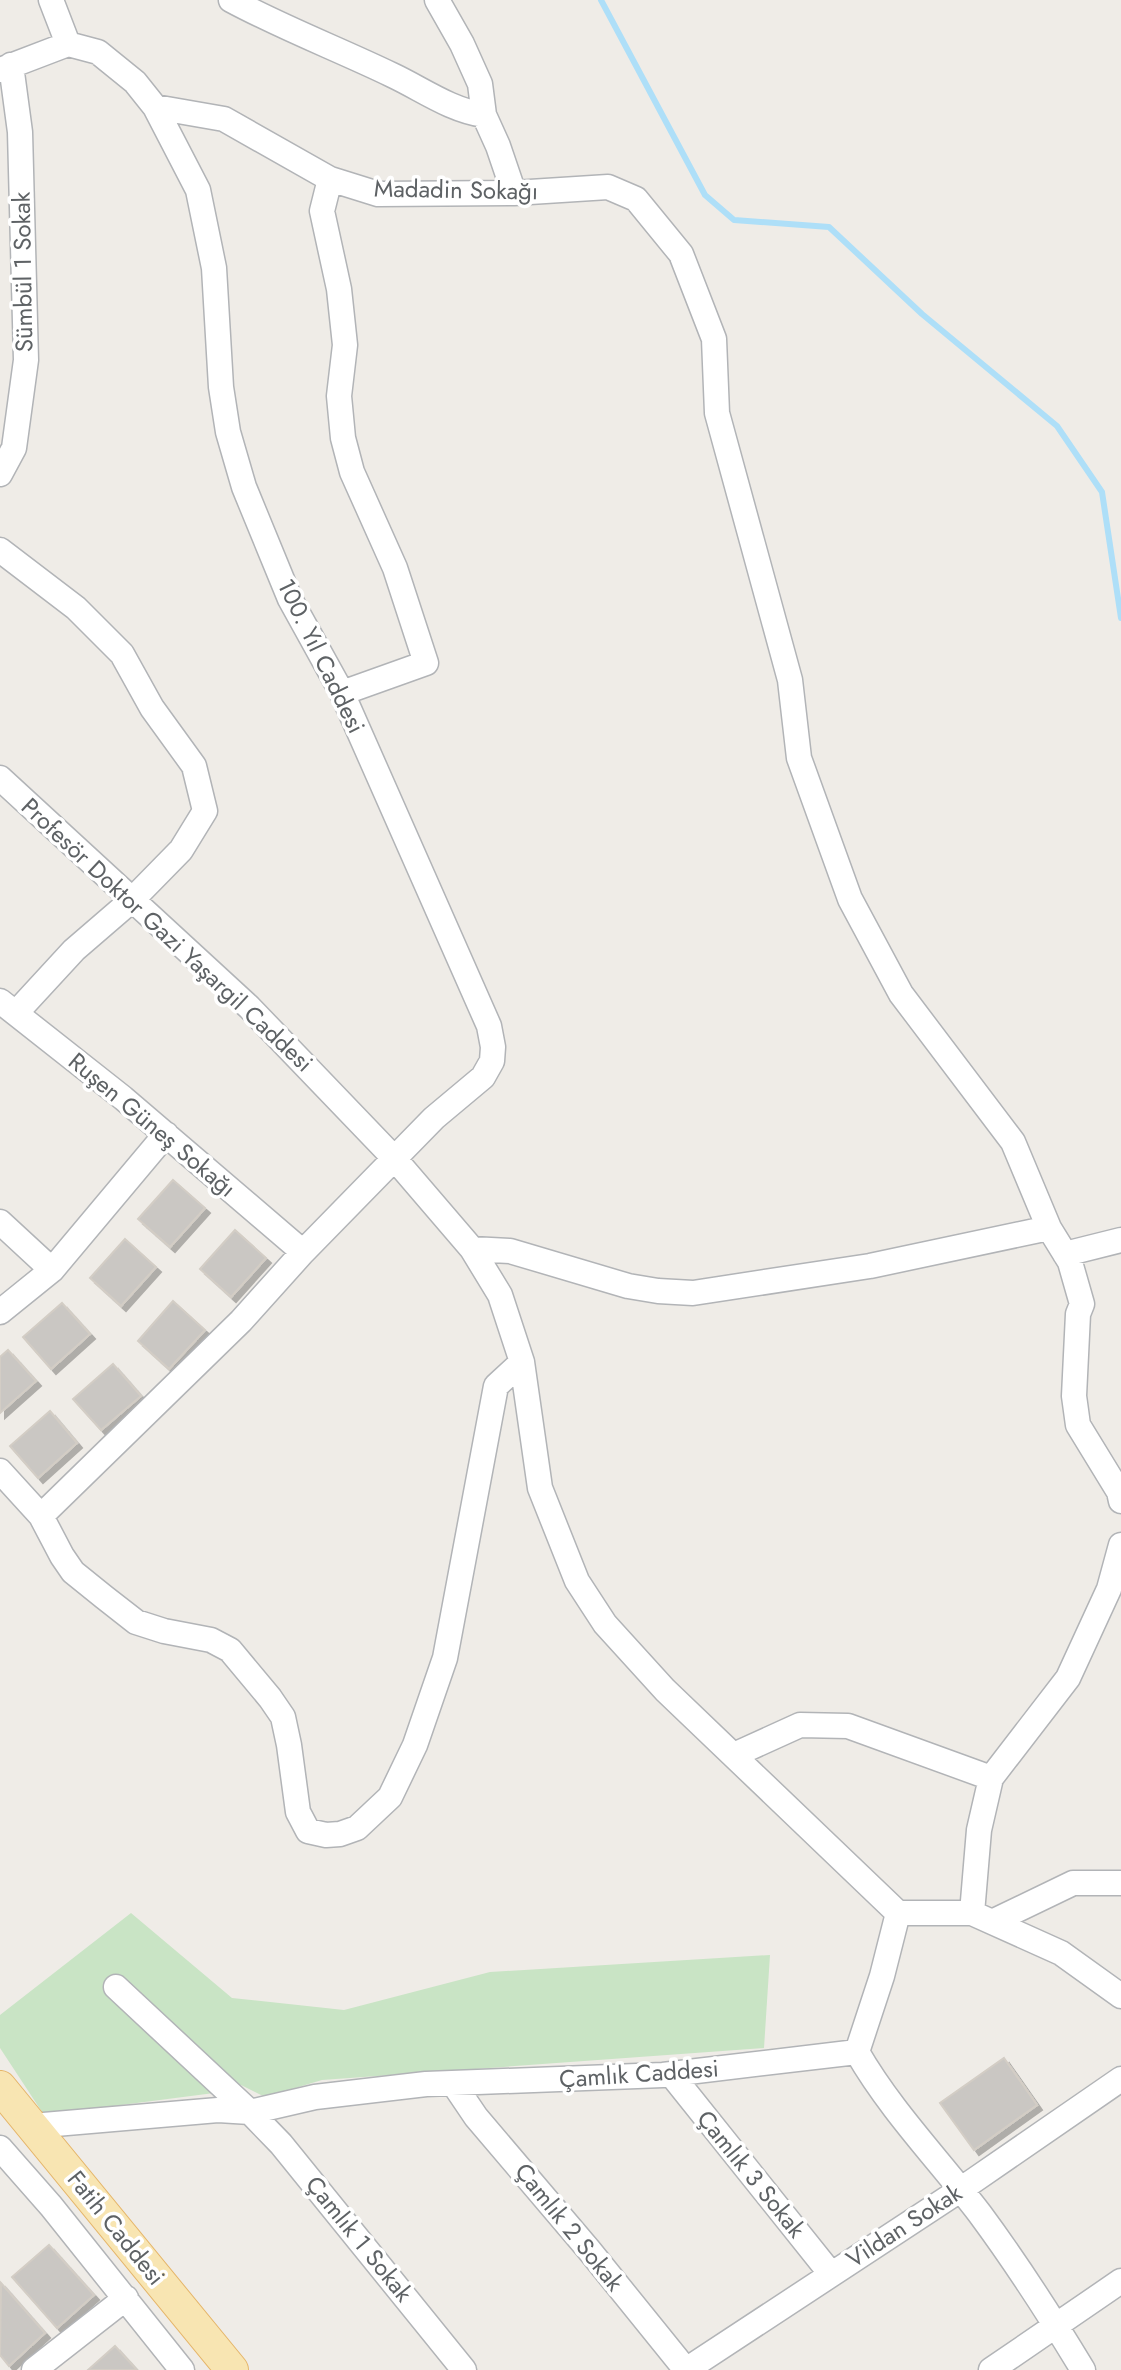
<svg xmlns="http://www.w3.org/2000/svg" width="1121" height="2370" viewBox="0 0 1121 2370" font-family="Jost,sans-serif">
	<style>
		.green { fill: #c9e4c5 }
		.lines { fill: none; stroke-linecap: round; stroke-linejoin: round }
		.stream { stroke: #aedff8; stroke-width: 6 }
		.building { fill: #cac7c3; stroke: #d3cdc5; stroke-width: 2; filter: url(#shadow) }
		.minor-casing { stroke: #b2b4b7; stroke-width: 27 }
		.major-casing { stroke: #e5b569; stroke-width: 34 }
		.minor { stroke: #fff; stroke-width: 24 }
		.major { stroke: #f8e5b2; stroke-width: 32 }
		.labels { text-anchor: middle; stroke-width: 7; stroke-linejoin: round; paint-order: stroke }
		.street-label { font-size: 24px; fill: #5e6265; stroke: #fff }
	</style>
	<defs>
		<filter id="shadow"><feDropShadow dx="5" dy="5" stdDeviation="0" flood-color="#0004"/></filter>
	</defs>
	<rect width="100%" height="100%" fill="#efece7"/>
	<path class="green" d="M131 1913 232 1998 344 2010 490 1972 770 1955 764 2048 322 2080 265 2097 241 2085 214 2093 44 2115 0 2048V2015Z"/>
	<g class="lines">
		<path class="stream" d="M601 0 705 195 734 220 829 227 922 314 1057 426 1102 492 1121 618"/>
	</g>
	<path class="building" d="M173 1180 205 1208 170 1247 138 1219Z
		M235 1230 266 1258 231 1297 200 1269Z
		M125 1239 156 1267 121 1306 90 1278Z
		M173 1301 205 1330 169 1369 138 1341Z
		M62 1303 90 1334 51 1369 23 1337Z
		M8 1350 36 1381 0 1413V1357Z
		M113 1364 141 1396 101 1430 73 1399Z
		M50 1411 77 1443 38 1478 10 1446Z
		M1004 2058 1037 2105 974 2150 940 2103Z
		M49 2245 94 2295 57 2328 12 2277Z
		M1 2283 45 2333 9 2366 0 2355Z
		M115 2346 137 2370H88Z"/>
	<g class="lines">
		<g class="minor-casing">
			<path id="minor" d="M51 0 68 44
				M231 0C283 28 338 49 392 75 422 89 450 110 484 115
				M437 0 462 44 480 84 484 115 498 146 514 193
				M0 70 68 44
				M155 107 224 119 330 179 378 194 514 193 608 187 636 199 681 254 714 339 717 413 790 680 799 758 850 899 901 994 1013 1142 1049 1228 1070 1262 1082 1304 1078 1314 1074 1396 1078 1425 1119 1492 1121 1501
				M330 179 322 211 339 289 345 345 339 396 343 438 352 472 395 568 426 663 342 693
				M0 474 14 448 26 360 20 132 11 65
				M0 550 76 608 122 654 152 708 194 766 205 811 181 850 132 900 74 950 16 1013
				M0 778 249 1007 394 1158 472 1249 500 1295 522 1362 540 1488 577 1581 605 1624 665 1690 898 1913H972L1061 1953 1121 1996
				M0 1001 123 1098 303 1252
				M0 1222 52 1270
				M472 1249 510 1251 628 1286 658 1291 693 1293 870 1266 1049 1228
				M1065 1254 1121 1240
				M0 1312 52 1270 166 1134
				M0 1471 41 1516 62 1556 73 1572 104 1597 136 1622 164 1631 211 1640 230 1650 270 1698 283 1717 289 1745 298 1812 308 1831 326 1835 340 1834 357 1828 390 1797 415 1745 445 1658 496 1386 522 1362
				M41 1516 241 1321 303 1252 434 1118 483 1077 492 1061 493 1047 489 1026 342 693 290 599 244 487 228 432 221 387 214 268 198 190 155 107 135 82 98 52 68 44
				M734 1755 800 1725 848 1726 991 1778
				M972 1913 979 1830 991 1778 1068 1678 1109 1589 1121 1545
				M992 1922 1073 1883H1121
				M116 1987 250 2112 281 2144 464 2370
				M857 2052C891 2111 939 2160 980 2214 1017 2264 1051 2317 1083 2370
				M857 2052 882 1976 898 1913
				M671 2074 831 2274
				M453 2083 476 2117 589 2250 686 2370
				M32 2126 218 2110 250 2112 315 2097 426 2084 663 2075 857 2052
				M0 2148 51 2206 182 2370
				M34 2370 126 2298
				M686 2370 960 2190 1121 2079
				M991 2370 1121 2281"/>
		</g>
		<g class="major-casing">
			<path id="major" d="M0 2087 232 2370"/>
		</g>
		<use href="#minor" class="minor"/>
		<use href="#major" class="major"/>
	</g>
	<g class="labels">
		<g class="street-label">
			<text transform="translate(456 190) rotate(1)" y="8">Madadin Sokağı</text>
			<text transform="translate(23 272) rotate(-91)" y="8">Sümbül 1 Sokak</text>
			<text transform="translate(321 656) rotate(64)" y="8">100. Yıl Caddesi</text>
			<text transform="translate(167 935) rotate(43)" y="8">Profesör Doktor Gazi Yaşargil Caddesi</text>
			<text transform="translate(152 1125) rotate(40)" y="8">Ruşen Güneş Sokağı</text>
			<text transform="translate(639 2074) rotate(-4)" y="8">Çamlık Caddesi</text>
			<text transform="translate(751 2174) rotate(51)" y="8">Çamlık 3 Sokak</text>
			<text transform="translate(904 2226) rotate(-33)" y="8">Vildan Sokak</text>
			<text transform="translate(569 2227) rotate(51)" y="8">Çamlık 2 Sokak</text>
			<text transform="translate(116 2228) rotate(51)" y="8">Fatih Caddesi</text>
			<text transform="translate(359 2239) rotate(51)" y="8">Çamlık 1 Sokak</text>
		</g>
	</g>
</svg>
